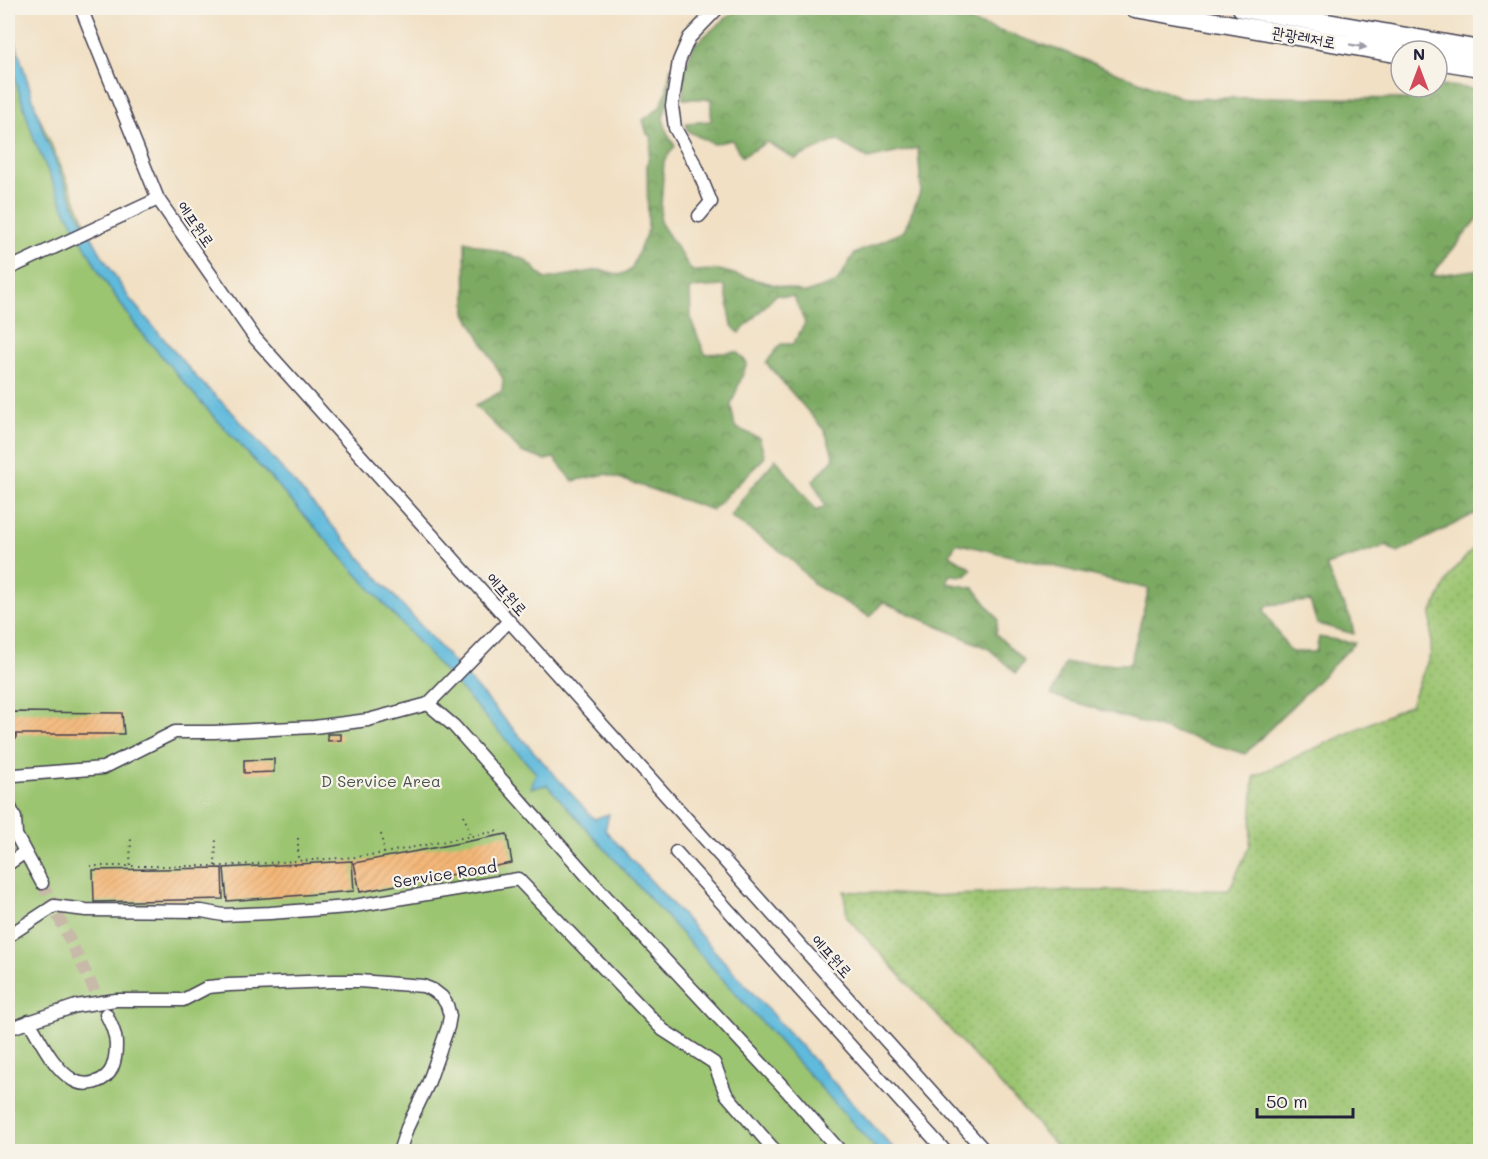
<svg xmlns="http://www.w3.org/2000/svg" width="1488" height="1159" viewBox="0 0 1488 1159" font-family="Mali,'Poor Story',sans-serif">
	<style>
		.grass { fill: url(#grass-dots); stroke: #5f7456; stroke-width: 1.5 }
		.forest { fill: url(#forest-crowns); stroke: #50664f; stroke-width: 1.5 }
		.garden { fill: #9cc571; stroke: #5f7456; stroke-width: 1.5 }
		.water { fill: #5ebadc; stroke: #406e8c; stroke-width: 1.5 }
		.building { fill: url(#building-hatch) }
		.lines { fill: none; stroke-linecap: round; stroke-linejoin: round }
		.minor-tunnel { stroke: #c8baa9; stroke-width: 12; stroke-dasharray: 12 6; stroke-linecap: butt }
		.minor-casing { stroke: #413e50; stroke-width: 15 }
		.highway-casing { stroke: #413e50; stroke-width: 21 }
		.path { stroke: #413e50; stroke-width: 2; stroke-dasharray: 1.5 4.5; stroke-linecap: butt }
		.minor { stroke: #fff; stroke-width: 12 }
		.highway { stroke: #fff; stroke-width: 18 }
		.oneway { fill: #9c9ca7 }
		.labels { text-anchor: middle; stroke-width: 4.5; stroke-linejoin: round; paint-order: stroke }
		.street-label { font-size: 16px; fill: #22223b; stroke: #f7f3e8 }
		.park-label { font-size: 16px; fill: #47534b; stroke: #f7f3e8 }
	</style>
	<defs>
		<pattern id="grass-dots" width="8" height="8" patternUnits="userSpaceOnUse" patternTransform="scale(1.5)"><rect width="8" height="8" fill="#9cc571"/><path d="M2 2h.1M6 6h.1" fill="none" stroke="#86a963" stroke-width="1.8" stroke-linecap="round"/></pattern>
		<pattern id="forest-crowns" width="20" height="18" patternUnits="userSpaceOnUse" patternTransform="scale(1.5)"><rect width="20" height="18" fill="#7daa63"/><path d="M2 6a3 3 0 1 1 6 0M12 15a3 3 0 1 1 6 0" fill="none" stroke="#668a53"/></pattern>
		<pattern id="building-hatch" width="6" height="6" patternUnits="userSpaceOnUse" patternTransform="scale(1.5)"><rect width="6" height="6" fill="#f4b676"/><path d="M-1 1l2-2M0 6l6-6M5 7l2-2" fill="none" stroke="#d19c67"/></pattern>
	</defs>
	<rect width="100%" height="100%" fill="#f7f3e8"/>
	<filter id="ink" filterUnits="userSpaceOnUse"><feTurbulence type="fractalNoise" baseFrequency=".0167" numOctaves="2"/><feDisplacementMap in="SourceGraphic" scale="12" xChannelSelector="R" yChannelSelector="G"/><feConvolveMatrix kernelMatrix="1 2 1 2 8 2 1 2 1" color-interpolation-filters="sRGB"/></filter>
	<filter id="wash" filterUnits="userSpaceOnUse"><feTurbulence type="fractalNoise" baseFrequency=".008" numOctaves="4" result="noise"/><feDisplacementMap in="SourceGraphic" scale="24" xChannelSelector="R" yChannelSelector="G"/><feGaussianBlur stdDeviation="1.35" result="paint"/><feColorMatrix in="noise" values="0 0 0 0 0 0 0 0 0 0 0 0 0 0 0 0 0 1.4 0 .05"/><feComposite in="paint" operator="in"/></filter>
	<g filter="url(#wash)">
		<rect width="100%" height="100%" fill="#f1e0c4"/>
		<path class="grass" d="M1480 541V1151H1061L847 917 844 891 929 896 1054 891 1229 890 1250 845 1254 776 1410 705 1431 653V614L1450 575Z"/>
		<path class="forest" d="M741 8H918L947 14 1062 51 1185 99 1273 97 1406 99 1431 87H1437V84L1480 90V216L1431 276 1480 269V511L1398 553 1386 546 1326 565 1334 586 1351 619 1354 634 1317 624 1310 601 1267 605 1264 612 1291 652H1316L1319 637 1355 643 1245 754 1051 695 1065 663 1130 664 1149 589 956 543 950 555 972 569 966 576 949 575 947 583 974 588 998 619 996 634 1024 661 1016 673 989 649 883 602 870 617 815 585 790 558 730 516 750 489 776 459 816 511 825 506 813 481 834 458 825 431 766 363 781 344H793L805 323 794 297 776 295 739 333 732 326 725 286 690 288 691 320 705 354 737 352 747 363 731 405 735 427 759 438 765 457 712 510 606 474 573 481 554 458 545 460 521 452 493 423 475 406 502 391 503 379 466 313 465 241 526 260 545 279 599 270 620 275 631 270 648 229 647 166 652 137 647 134 643 120 660 107 666 93 671 66V80L669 97 663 118 668 135 675 146 664 161 660 222 692 271 719 270 806 293 837 282 854 254 904 231 921 190 918 148 868 159 837 140 795 159 767 142 742 157 732 140 713 144 688 131 686 123 711 121V99H683V72L695 44 731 14Z"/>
		<path class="garden" d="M8 46 120 301 887 1151H8Z"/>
		<path class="water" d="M8 24 15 41 44 134 76 209 103 257 129 298 198 379 233 413 379 579 594 819 609 814 605 830 896 1151H878L547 785 531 788 536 773 275 483 198 399 136 326 102 277 64 207 35 142 8 57Z"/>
		<g id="blocks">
			<path class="building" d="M8 712 122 713 124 734H16V739H8Z
				M327 734H341V740L328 741Z
				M274 759V772L244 773V760Z
				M507 834 512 863 360 892 354 863Z
				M352 861 354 891 227 901 224 868Z
				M222 868 223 899 94 902 93 870Z"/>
		</g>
	</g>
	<g filter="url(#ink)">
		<use href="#blocks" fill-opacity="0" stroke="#413e50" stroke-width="1.5"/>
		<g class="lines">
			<path class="minor-tunnel" d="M42 883 104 1010"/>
			<g class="minor-casing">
				<path id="minor" d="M81 8 158 199 255 338 986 1152
					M699 216 711 202 697 168 675 128 672 106 679 61 689 38 718 8
					M8 269 158 199
					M428 704 454 726 597 887 788 1092 841 1152
					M8 773 15 775 103 768 175 732H214L314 727 368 720 428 704 509 621
					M8 803 15 818 16 835 42 883
					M676 852 946 1152
					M8 864 25 852
					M8 936 54 906 86 910 202 911 223 915 270 913 348 907 518 879 663 1030 714 1063 726 1094 776 1152
					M29 1021C40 1040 54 1069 73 1080 86 1088 106 1082 112 1068 115 1061 116 1051 116 1045 116 1034 111 1024 106 1014
					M8 1029 76 1006 116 1000H183L208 987 229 985 333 981H359L423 986 433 990 442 997 447 1005 450 1016 448 1027 428 1084 407 1128 399 1152"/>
			</g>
			<g class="highway-casing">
				<path id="highway" d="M1135 8 1401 54
					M1242 8 1480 50
					M1437 60 1480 67"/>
			</g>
			<path class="path" d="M464 815 470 836
				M381 834 384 853
				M298 838V860
				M130 865 131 838
				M90 866H223L356 857 384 853 497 831
				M215 866 216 838"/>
			<use href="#minor" class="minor"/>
			<use href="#highway" class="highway"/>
		</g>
		<defs><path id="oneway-solid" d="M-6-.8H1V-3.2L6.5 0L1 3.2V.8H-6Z" transform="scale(1.5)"/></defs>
		<use class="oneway" href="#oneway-solid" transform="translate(1358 46) rotate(10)"/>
	</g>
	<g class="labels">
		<g class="street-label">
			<text transform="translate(1304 37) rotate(10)" y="6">관광레저로</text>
			<text transform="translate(196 224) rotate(55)" y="6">에프원로</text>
			<text transform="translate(507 594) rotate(48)" y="6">에프원로</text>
			<text transform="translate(445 874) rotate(-9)" y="6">Service Road</text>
			<text transform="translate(832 956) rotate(48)" y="6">에프원로</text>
		</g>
		<g class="park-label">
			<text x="381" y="787">D Service Area</text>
		</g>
	</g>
	<rect width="1488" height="1159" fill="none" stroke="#f7f3e8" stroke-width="30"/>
	<g transform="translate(1419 69)"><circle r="28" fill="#f7f3e8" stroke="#a29fa3" stroke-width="1.5"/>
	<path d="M0-4.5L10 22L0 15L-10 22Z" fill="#d1495b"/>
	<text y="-9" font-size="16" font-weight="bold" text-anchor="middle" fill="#22223b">N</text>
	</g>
	<path d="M1257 1108v9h96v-9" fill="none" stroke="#22223b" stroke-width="3"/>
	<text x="1266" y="1108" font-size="18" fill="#22223b" stroke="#f7f3e8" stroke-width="4.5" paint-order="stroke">50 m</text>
</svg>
